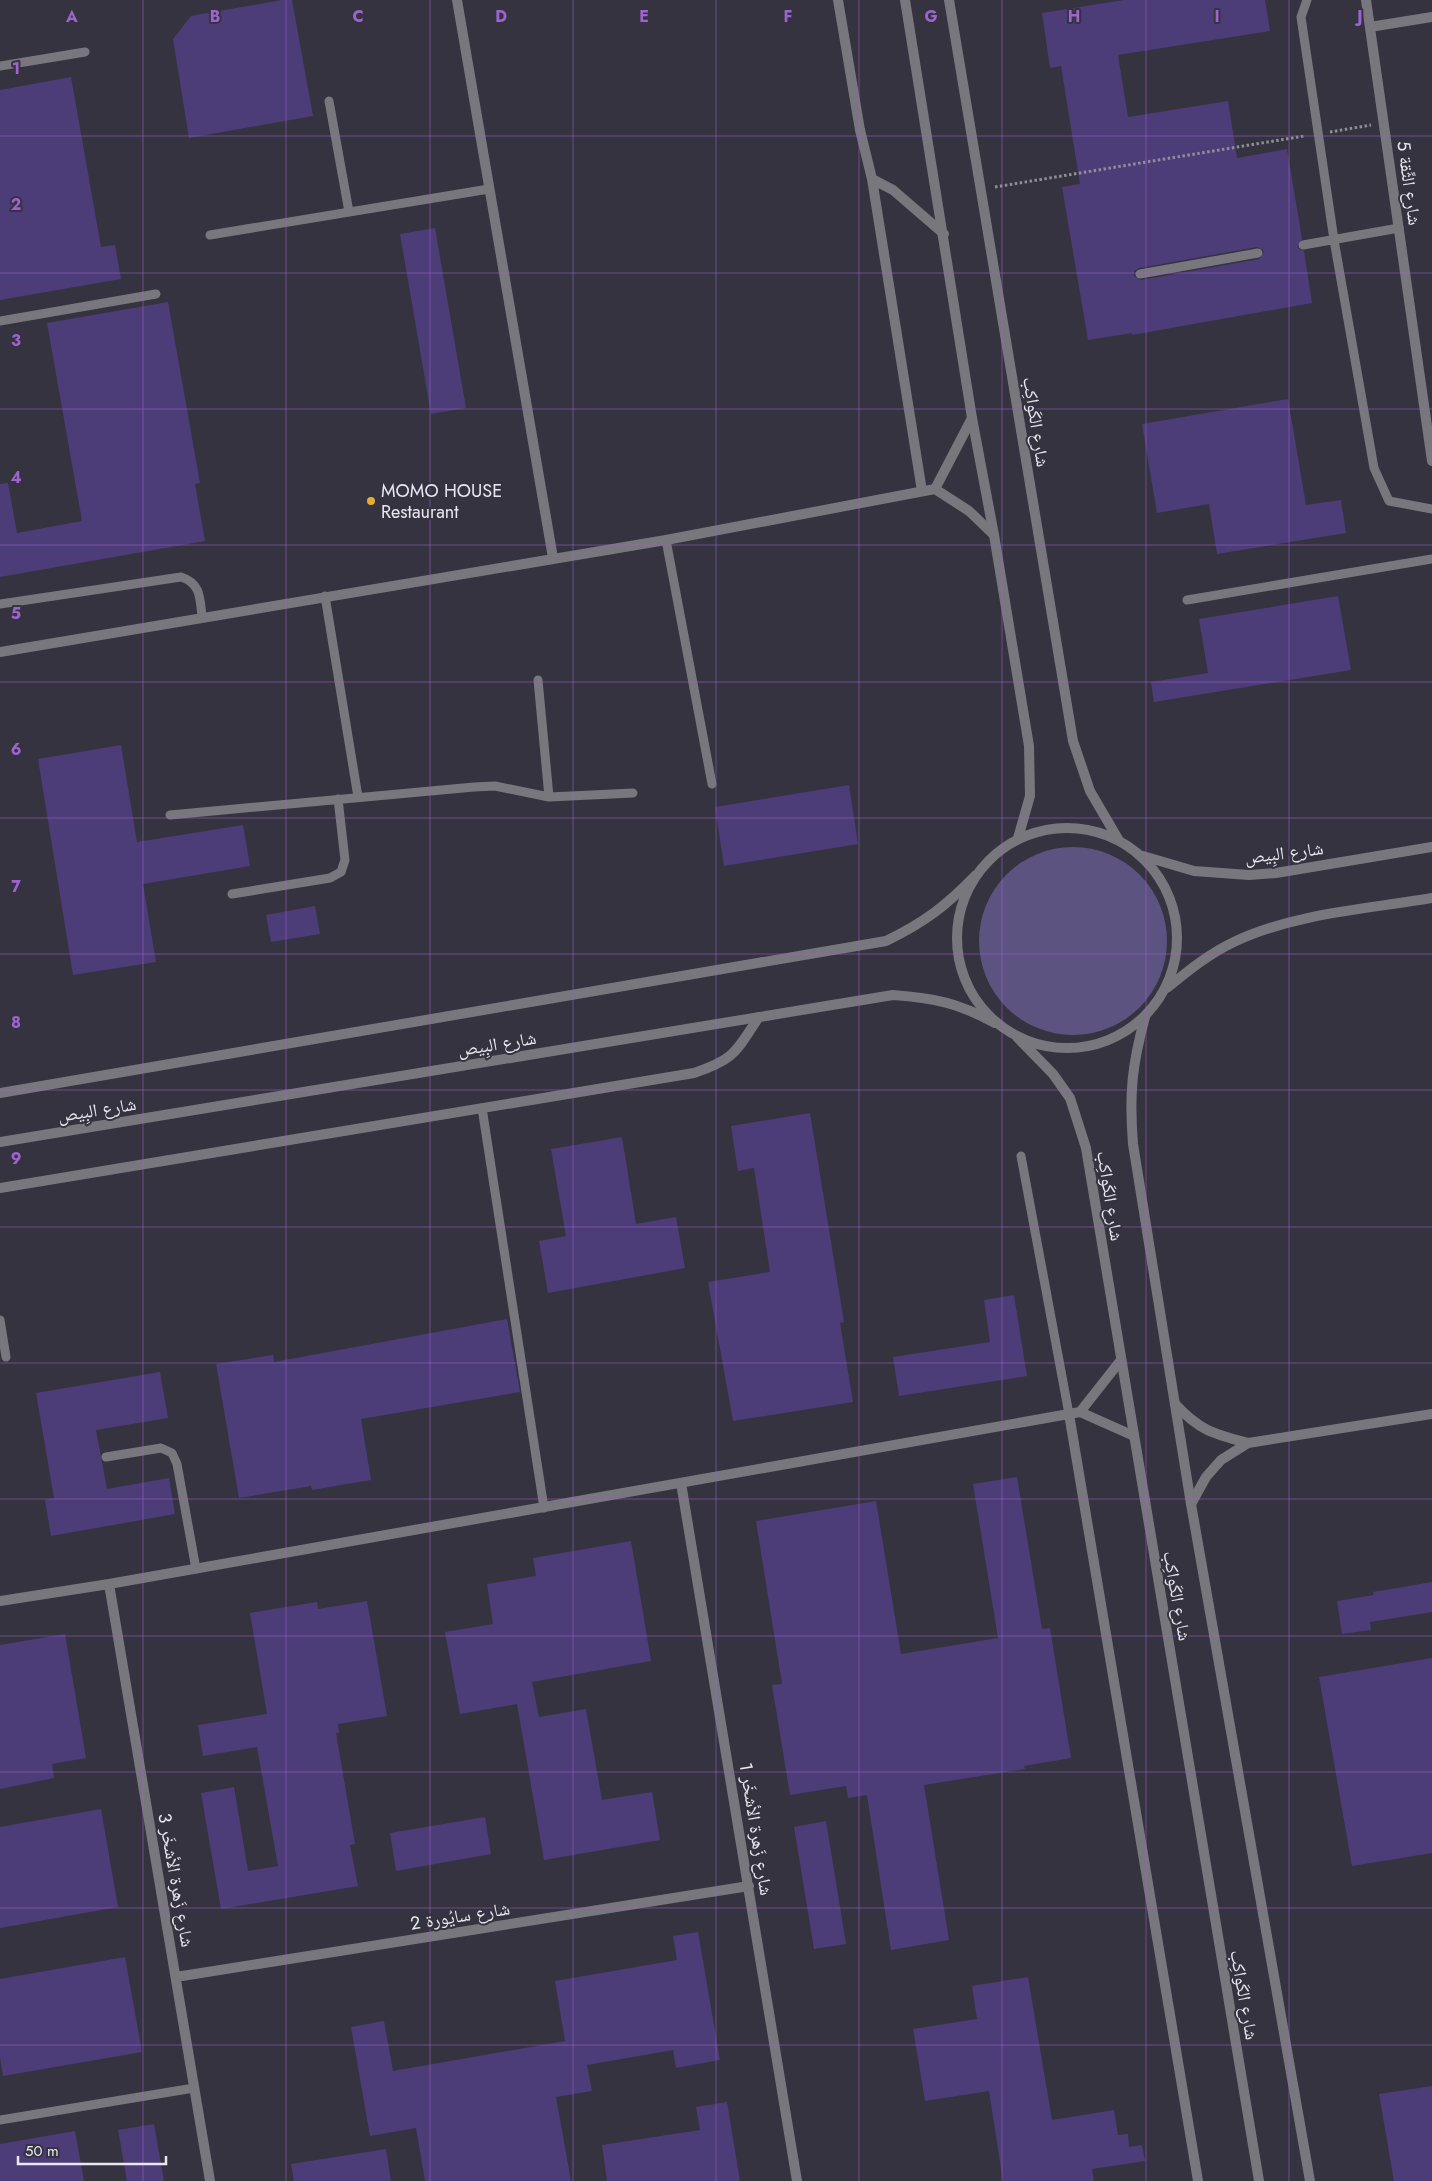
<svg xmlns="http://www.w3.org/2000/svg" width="1432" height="2181" viewBox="0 0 1432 2181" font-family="Jost,'Noto Naskh Arabic',sans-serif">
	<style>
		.green { fill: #5d5381 }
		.building { fill: #4c3d79; fill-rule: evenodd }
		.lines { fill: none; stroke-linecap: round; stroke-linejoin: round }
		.path { stroke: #8f8d97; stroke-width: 3; stroke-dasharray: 2.5 2.5; stroke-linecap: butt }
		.service { stroke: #78777d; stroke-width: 9 }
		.minor { stroke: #78777d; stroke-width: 10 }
		.tertiary { stroke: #78777d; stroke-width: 10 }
		.grid { fill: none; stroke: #9c64ce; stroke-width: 1; stroke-opacity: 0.55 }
		.poi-dot { fill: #e4ae35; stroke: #35333f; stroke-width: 2 }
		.labels { text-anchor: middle; stroke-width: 4; stroke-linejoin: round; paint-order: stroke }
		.street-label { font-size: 18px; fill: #e9e8f0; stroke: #35333f }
		.poi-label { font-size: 18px; fill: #e9e8f0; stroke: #35333f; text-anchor: start }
		.grid-label { font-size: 16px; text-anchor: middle; font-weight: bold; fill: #9c64ce; stroke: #35333f; stroke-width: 4; stroke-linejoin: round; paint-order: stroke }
	</style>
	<rect width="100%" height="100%" fill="#35333f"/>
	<path class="green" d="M979 941a94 94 0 1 1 188 0a94 94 0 1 1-188 0Z"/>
	<path class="building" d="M282 0H292L313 116 189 138 173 39 191 16Z
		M1124 0H1265L1270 31 1118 55 1128 117 1228 101 1237 158 1287 149 1302 239 1297 246 1299 249 1304 251 1312 303 1132 335V333L1088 340 1062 187 1080 184 1061 66 1050 68 1042 13ZM1257 247 1262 249 1264 252 1259 259 1141 280 1134 276V271L1139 268Z
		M71 77 101 247 115 245 121 279 0 300V90Z
		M435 228 466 408 431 414 400 234Z
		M168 302 200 483 195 484 205 541 0 577V484L8 483 17 533 82 521 47 323Z
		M1288 399 1306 505 1341 500 1346 533 1217 554 1209 504 1157 513 1142 424Z
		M1338 596 1351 670 1154 702 1151 682 1208 673 1199 619Z
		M121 745 137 842 243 825 250 866 143 884 156 962 73 975 38 759Z
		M849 785 858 844 724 866 715 807Z
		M315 906 320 934 271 942 266 915Z
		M810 1113 844 1322 840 1323 853 1402 733 1421 708 1282 770 1272 754 1168 738 1171 731 1126Z
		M622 1137 636 1224 676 1217 685 1268 548 1293 539 1241 566 1236 551 1149Z
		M1014 1295 1027 1376 899 1396 893 1357 990 1342 984 1300Z
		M507 1319 520 1392 361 1419 371 1480 312 1490 311 1486 239 1498 216 1364 273 1355 274 1362Z
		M160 1372 168 1418 96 1430 107 1489 169 1478 175 1514 51 1536 45 1500 54 1498 36 1393Z
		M1017 1477 1042 1629 1050 1628 1071 1758 1024 1766 1025 1769 924 1785 949 1940 891 1950 867 1795 848 1798 846 1786 790 1795 772 1685 782 1684 756 1521 876 1501 901 1654 998 1638 973 1484Z
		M631 1541 651 1661 532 1682 539 1717 586 1709 602 1800 652 1792 660 1840 544 1860 517 1704 460 1714 445 1632 493 1624 487 1584 536 1576 533 1558Z
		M1432 1582V1612L1370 1622 1371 1630 1342 1634 1337 1601 1374 1595 1373 1592Z
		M367 1601 387 1716 338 1724 339 1733H336L355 1844 350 1845 358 1886 221 1909 201 1793 234 1787 248 1871 278 1866 257 1747 203 1756 198 1725 267 1714 250 1613 317 1602 318 1609Z
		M65 1634 86 1758 52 1764 54 1778 0 1789V1645Z
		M1432 1658V1853L1352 1866 1319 1677Z
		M101 1809 118 1907 0 1928V1827Z
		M485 1817 491 1854 396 1871 390 1833Z
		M826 1821 846 1944 814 1949 794 1827Z
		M698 1932 720 2060 676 2068 673 2050 587 2065 592 2091 556 2097 571 2181H425L416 2128 370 2136 351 2027 384 2021 393 2071 565 2041 555 1981 677 1960 673 1936Z
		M125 1957 142 2052 3 2076 0 2057V1979Z
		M1028 1977 1052 2120 1114 2110 1118 2135 1128 2134 1129 2147 1142 2145 1145 2161 1092 2169 1094 2181H1003L989 2091 925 2101 913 2029 977 2019 972 1986Z
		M1432 2086V2181H1394L1379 2094Z
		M727 2102 740 2181H607L602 2145 700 2130 696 2107Z
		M154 2124 164 2181H127L118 2130Z
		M75 2131 84 2181H0V2144Z
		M386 2149 391 2181H294L291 2164Z"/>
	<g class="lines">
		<path class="path" d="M1330 132 1371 125
			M995 187 1304 136"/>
		<path class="service" d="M1307 0 1301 17 1334 240 1374 468 1389 501 1432 509
			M0 66 85 52
			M329 101 349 212
			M210 235 489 189
			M1303 245 1399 228
			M1140 274 1258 253
			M0 321 156 294
			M666 540 712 784
			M325 596 358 797
			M1187 600 1432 559
			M0 604 181 577C201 583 200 599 202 617
			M538 680 549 797
			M170 815 474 787 495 786 549 797 633 793
			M232 894 330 878 341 872 345 860 338 799
			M482 1108 544 1508
			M1021 1156 1069 1414
			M0 1320 6 1357
			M106 1457 161 1448 172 1453 177 1464 196 1569
			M0 2120 194 2088"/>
		<path class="minor" d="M457 0 553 558
			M838 0 860 130 872 179 893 190 944 234
			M1366 0 1432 461
			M1370 27 1432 17
			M872 179 922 491
			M935 489 972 418
			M0 652 666 540 935 489 969 511 994 535
			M0 1188 694 1073C736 1059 736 1051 759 1017
			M1175 1404C1200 1431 1214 1434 1248 1443
			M1080 1412 1121 1360
			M1069 1414 1198 2181
			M681 1483 797 2181
			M1191 1504 1206 1477 1221 1460 1248 1443 1432 1414
			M109 1584 210 2181
			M0 1601 109 1584 1080 1412 1134 1436
			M176 1977 749 1886"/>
		<path class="tertiary" d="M905 0 972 418 994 535 1029 746 1030 796 1018 838
			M949 0 1073 741 1090 791 1118 839
			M957 938a110 110 0 1 1 220 0a110 110 0 1 1-220 0Z
			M1143 856 1194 871 1249 875 1276 873 1432 847
			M1167 988C1189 970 1210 953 1236 941 1296 913 1368 909 1432 898
			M1145 1017C1132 1065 1129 1094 1133 1144L1191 1504 1310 2181
			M1017 1037 1053 1074 1070 1098 1086 1148 1259 2181
			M0 1093 886 941C925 922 946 906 976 875
			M0 1142 893 995C935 998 958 1003 995 1023"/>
	</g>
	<path class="grid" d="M143 0V2181M286 0V2181M430 0V2181M573 0V2181M716 0V2181M859 0V2181M1002 0V2181M1146 0V2181M1289 0V2181M0 136H1432M0 273H1432M0 409H1432M0 545H1432M0 682H1432M0 818H1432M0 954H1432M0 1090H1432M0 1227H1432M0 1363H1432M0 1499H1432M0 1636H1432M0 1772H1432M0 1908H1432M0 2045H1432"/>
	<circle class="poi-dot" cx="371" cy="501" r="5"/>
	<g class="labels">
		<g class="street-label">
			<text transform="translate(1409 183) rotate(82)" y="6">شارع الثِّقة 5</text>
			<text transform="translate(1036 422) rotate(81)" y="6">شارع الكَواكِب</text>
			<text transform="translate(1284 853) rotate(-7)" y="6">شارع البِيص</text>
			<text transform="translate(497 1044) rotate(-9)" y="6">شارع البِيص</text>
			<text transform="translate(97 1110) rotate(-9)" y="6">شارع البِيص</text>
			<text transform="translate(1110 1196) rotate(81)" y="6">شارع الكَواكِب</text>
			<text transform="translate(1177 1596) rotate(80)" y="6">شارع الكَواكِب</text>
			<text transform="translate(756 1829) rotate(81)" y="6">شارع زَهرة الأشخَر 1</text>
			<text transform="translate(176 1880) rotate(80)" y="6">شارع زَهرة الأشخَر 3</text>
			<text transform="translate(460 1916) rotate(-9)" y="6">شارع سايُورة 2</text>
			<text transform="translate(1244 1995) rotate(80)" y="6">شارع الكَواكِب</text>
		</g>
		<g class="poi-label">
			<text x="381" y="497">MOMO HOUSE<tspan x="381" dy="21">Restaurant</tspan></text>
		</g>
	</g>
	<g class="grid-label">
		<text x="72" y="22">A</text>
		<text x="215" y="22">B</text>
		<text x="358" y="22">C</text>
		<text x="501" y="22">D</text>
		<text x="644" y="22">E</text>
		<text x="788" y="22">F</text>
		<text x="931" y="22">G</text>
		<text x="1074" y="22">H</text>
		<text x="1217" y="22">I</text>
		<text x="1360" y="22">J</text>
		<text x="16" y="74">1</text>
		<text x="16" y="210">2</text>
		<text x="16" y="346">3</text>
		<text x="16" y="483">4</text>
		<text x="16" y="619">5</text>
		<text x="16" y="755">6</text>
		<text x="16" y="892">7</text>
		<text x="16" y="1028">8</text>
		<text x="16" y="1164">9</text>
	</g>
	<path d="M18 2156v8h148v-8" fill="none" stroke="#e9e8f0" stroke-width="2.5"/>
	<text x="25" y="2156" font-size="15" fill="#e9e8f0" stroke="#35333f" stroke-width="4" paint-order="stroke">50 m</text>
</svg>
